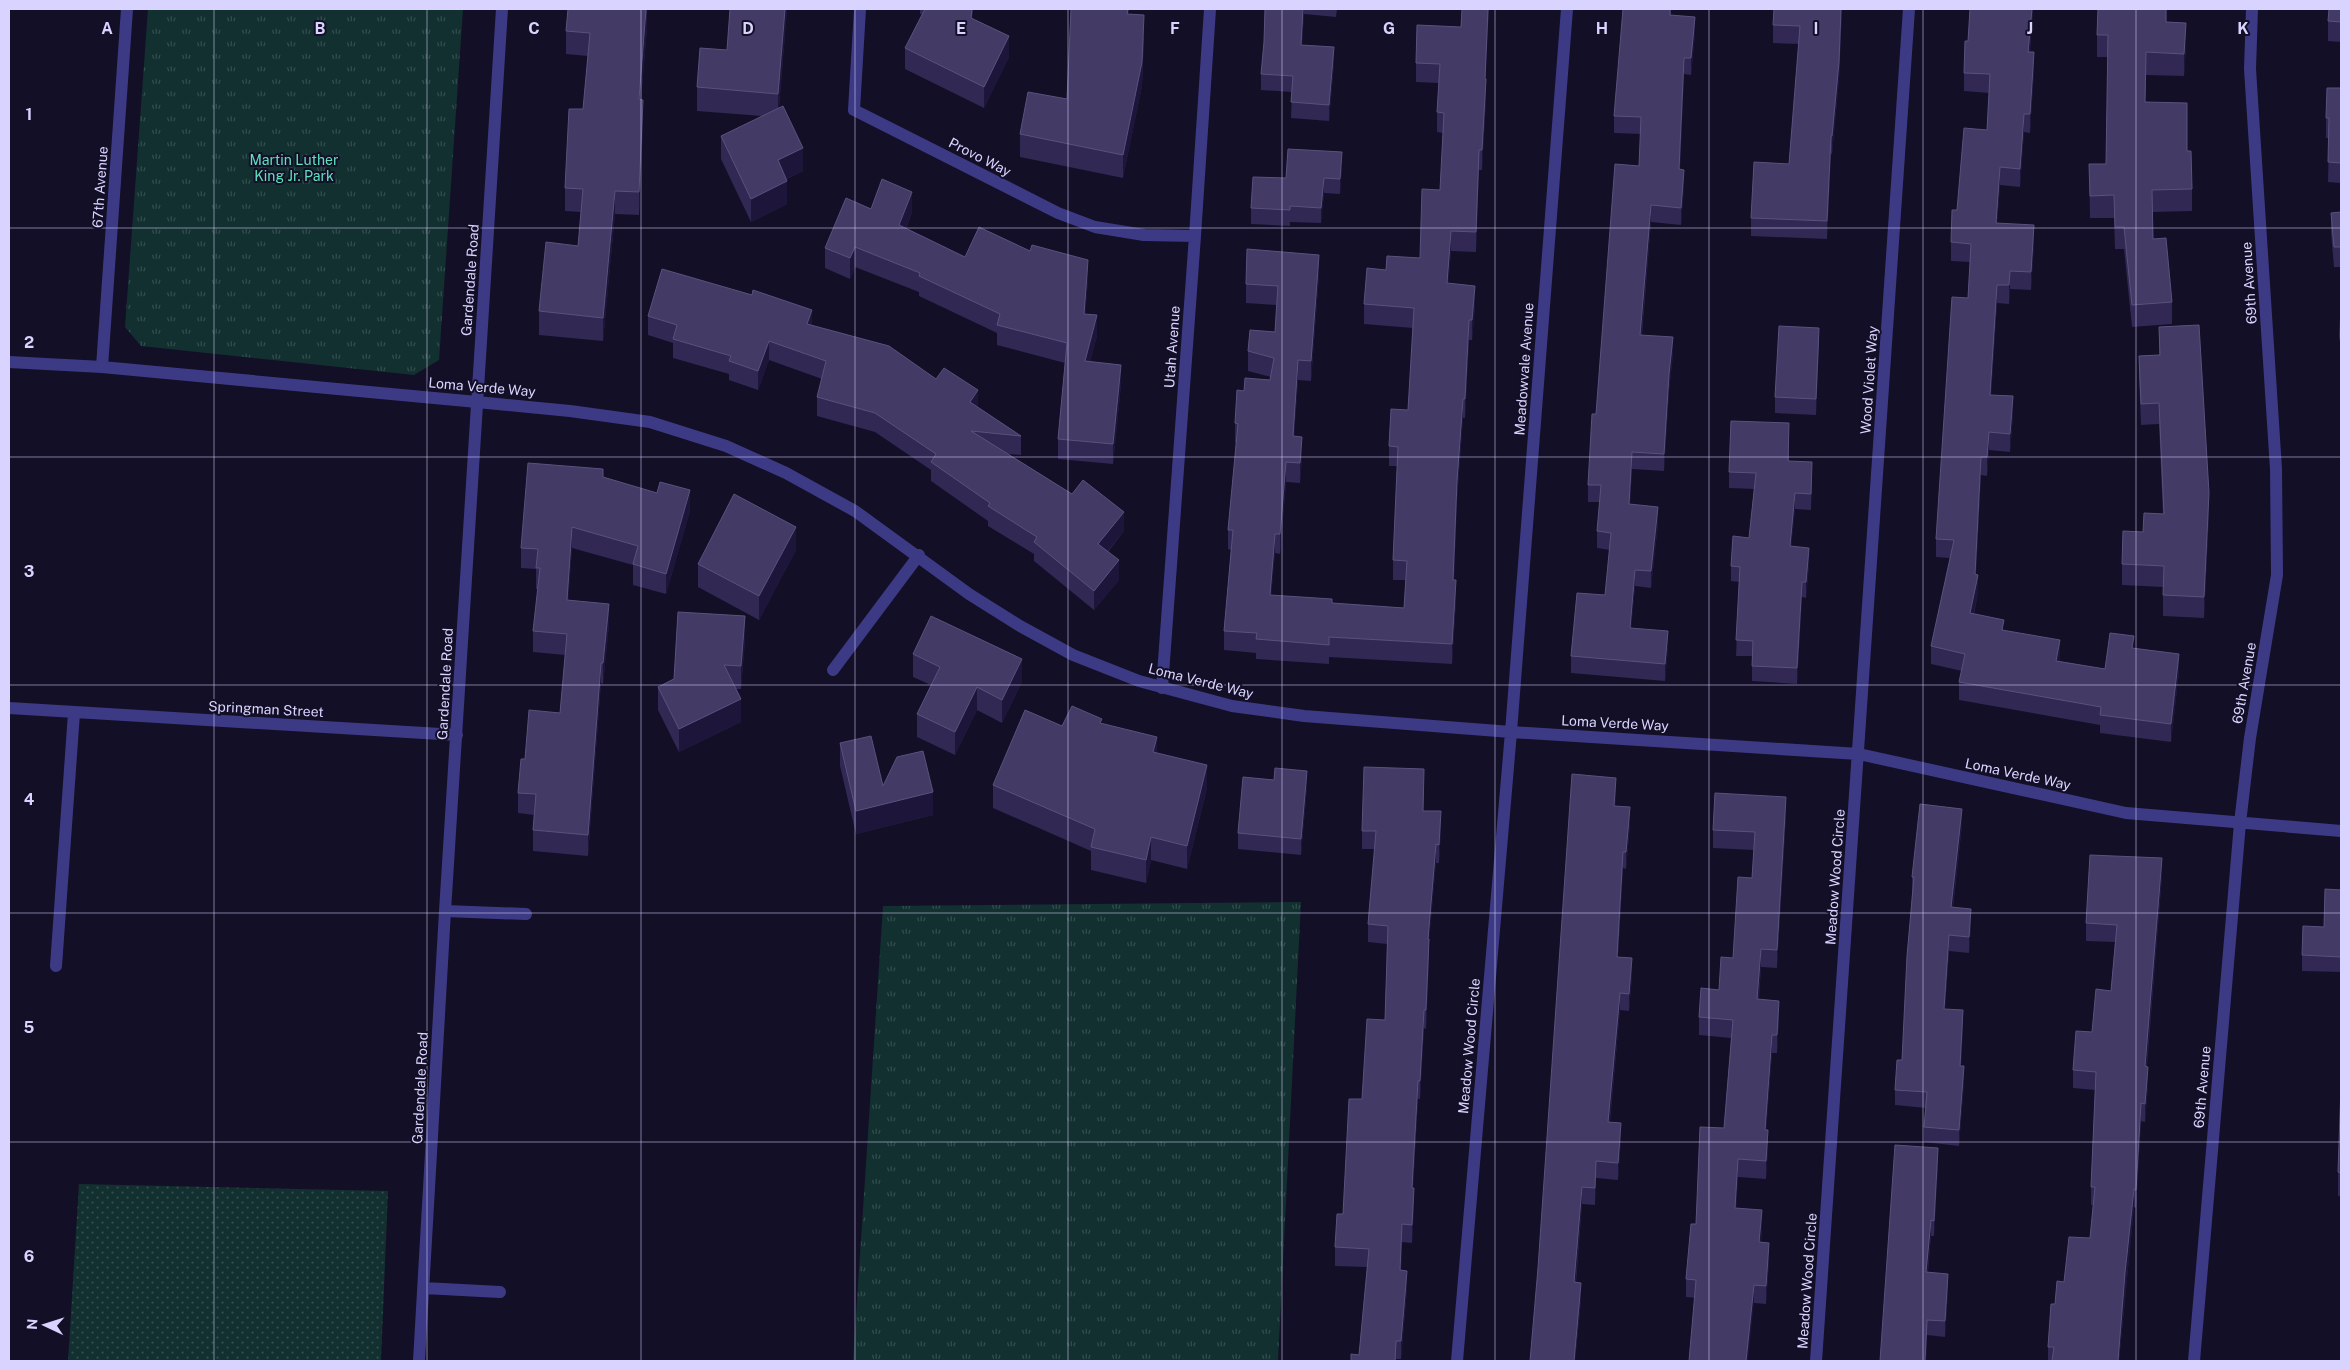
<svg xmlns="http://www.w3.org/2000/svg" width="2350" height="1370" viewBox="0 0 2350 1370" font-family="'Public Sans',sans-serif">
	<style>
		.grass { fill: url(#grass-dots) }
		.park { fill: url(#park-tufts) }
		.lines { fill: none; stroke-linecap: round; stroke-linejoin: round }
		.minor { stroke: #3d3a85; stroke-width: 12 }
		.wall { fill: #312854 }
		.shaded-wall { fill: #1d163a }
		.building { fill: #433a66; stroke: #5a527e }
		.grid { fill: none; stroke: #d9d4ff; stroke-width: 1; stroke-opacity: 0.55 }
		.labels { text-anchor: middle; stroke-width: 4; stroke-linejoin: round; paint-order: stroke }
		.street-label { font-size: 14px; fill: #d9d4ff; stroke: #130f26 }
		.park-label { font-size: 14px; fill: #5fe0c0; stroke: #130f26 }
		.grid-label { font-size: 16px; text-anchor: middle; font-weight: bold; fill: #d9d4ff; stroke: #130f26; stroke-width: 4; stroke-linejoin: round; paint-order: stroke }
	</style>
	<defs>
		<pattern id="grass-dots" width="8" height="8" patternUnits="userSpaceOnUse" patternTransform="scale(1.25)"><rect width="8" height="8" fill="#12302f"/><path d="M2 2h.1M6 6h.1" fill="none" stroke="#344d4e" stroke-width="1.8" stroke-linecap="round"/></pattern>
		<pattern id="park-tufts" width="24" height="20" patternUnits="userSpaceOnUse" patternTransform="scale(1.25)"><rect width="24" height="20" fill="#12302f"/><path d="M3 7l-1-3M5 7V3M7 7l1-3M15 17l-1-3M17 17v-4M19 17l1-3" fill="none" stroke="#344d4e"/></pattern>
	</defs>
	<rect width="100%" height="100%" fill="#130f26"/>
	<path class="grass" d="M79 1184 388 1191 381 1361H68Z"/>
	<path class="park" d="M148 9H463L439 360 414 375 141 346 125 327Z
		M1301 902 1278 1361H853L883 906Z"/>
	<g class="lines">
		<path class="minor" d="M860 9 854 110 1058 213 1095 227 1144 235 1195 236
			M9 362 102 367 477 402 570 411 650 422 726 446 786 473 855 511 969 594 1020 626 1073 655 1139 681 1232 706 1304 716 1511 732 1859 754 2126 813 2341 831
			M102 367 127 9
			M833 670 919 555
			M1162 688 1195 236 1210 9
			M9 708 457 735
			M445 911 526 914
			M56 966 74 713
			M424 1288 500 1292
			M419 1361 445 911 502 9
			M1457 1361 1511 732 1567 9
			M1816 1361 1909 9
			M2194 1361 2240 823 2250 738 2277 575 2276 469 2250 69 2252 9"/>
	</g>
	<path class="wall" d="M647 9V27L641 100 643 123 639 215 615 214 603 341 539 335V311L578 246 581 212 565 211V188L583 109 588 56 566 54V31Z
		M787 9 779 108 803 171 787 179V204L751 222 721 159V136L762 116 697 111V87L727 50Z
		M920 9H973L972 18 1009 57 984 108 905 69V48L922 14H920Z
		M1071 9H1129L1128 14 1144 38 1142 86 1123 178 1020 157V134L1067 99Z
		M1265 9H1337L1336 17 1304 14 1302 45 1334 63 1329 121 1291 118 1292 92 1261 90V74L1264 42Z
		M1462 9H1489L1485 79 1486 99 1482 170H1479L1476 252 1451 251 1448 284 1475 306 1472 340H1469L1465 418H1463L1457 500 1454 580 1456 600 1452 664 1329 657V664L1256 659V653L1224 650V631L1231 550 1228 549V530L1236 443H1235V423L1244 391 1270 380 1271 377 1248 371V351L1275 332 1276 305 1246 303V284L1319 275 1311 381 1298 380 1294 436 1302 457 1300 483 1286 482 1280 554 1275 553 1271 595 1332 603 1404 608 1406 580H1393V560L1398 466H1389V446L1408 410 1413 328 1364 324V304L1386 270 1420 258 1440 190 1443 133 1437 132V112L1439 83 1416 82V63L1461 27Z
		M1671 9V15L1695 34 1691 75 1684 74 1680 169 1684 186 1681 225 1651 222 1642 335 1673 354 1669 391 1664 471 1632 469 1630 504 1658 524 1651 588 1635 586 1631 628 1668 648 1665 681 1571 673V656L1605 595 1610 550 1597 548V531L1600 502H1588V485L1596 414 1639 166 1641 134 1614 133V116Z
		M1842 9 1839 80 1832 154H1831L1827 239 1751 236V218L1789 164 1799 44 1773 43V25Z
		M1970 9H2033L2030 52 2034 70 2030 133 2024 132 2020 187 2000 185 1997 223 2034 243 2031 290 2010 289 2009 304 1997 303 1991 395 2013 415 2010 452 1989 450 1987 476 1981 475 1976 574 1978 593 1974 614 2004 630 2060 658 2059 661 2105 669 2134 649 2179 672 2171 742 2100 733V725L1959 700V682L1962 671 1931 664V646L1950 558 1936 557V539L1968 298 1970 262 1951 261V242L1957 210 1987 130 1989 93 1964 91V73L1968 41Z
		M2341 9V42L2328 41V21Z
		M2167 23 2186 46 2184 76 2146 75 2145 102 2187 151 2192 189V211L2153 212V239L2172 302V324L2132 327 2124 249H2115L2114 218H2090L2089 164H2106L2108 57H2097V35Z
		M2341 88V183L2328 182 2329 138H2326V118Z
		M1342 167 1340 194 1324 193 1321 223 1290 222V226L1251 224V208L1286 178Z
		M871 209 912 212 906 229 965 257 1088 280 1085 314 1097 336 1090 362 1121 385 1113 464 1058 459V439L1065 363 997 345V333L919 296V292L855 267 850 279 825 268V248Z
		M2341 212V267H2334L2331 233V213Z
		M2341 298V368L2340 356Z
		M648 316 812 326 936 379 1021 436V455L1008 454 1124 531 1108 552 1119 580 1094 610 1034 561V554L988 526V521L931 481V470L875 432 817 416V397L822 379 769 360 758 390 729 380V374L673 358V343L648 335Z
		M2159 327 2209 514 2204 618 2163 616V587L2122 585V564L2143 532 2163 514 2159 424 2141 425 2139 377V356L2159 355Z
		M1819 344 1816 415 1775 413V397Z
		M1789 439V461L1812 478 1811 510 1795 509 1791 547 1809 564 1806 598 1802 597 1797 684 1752 681V656H1736L1739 582 1731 581V566L1749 538 1754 489 1729 488V472Z
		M603 477 690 511 666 594 633 585V565L572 548 568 600 609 624 603 684 601 683 588 856 533 851V830L534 815 518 813V793L525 759 560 713 565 655 533 652V631L538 589H536V569L521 568V548Z
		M796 550 759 620 698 587V564Z
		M745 640 741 689H736L741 722 679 752 658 710V687Z
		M913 654 1022 682 1002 723 977 710 955 755 917 737V714L931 685 913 677Z
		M1102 724 1157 753 1207 788 1187 869 1151 860 1146 883 1091 870V851L993 808V785L1062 726Z
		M840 743 883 786 933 815 856 834 840 766Z
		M1307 787 1301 855 1238 849V833Z
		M1424 787 1423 811 1441 829 1439 863H1436L1429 939V957L1426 1029 1424 1028 1420 1099H1418L1413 1188 1414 1206 1412 1243 1402 1242 1401 1270 1407 1289 1401 1359H1396V1361H1351L1359 1355 1367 1267 1335 1266V1247L1343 1214 1362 1099 1385 1020 1387 944 1368 942V924L1375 849H1362V831Z
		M1616 795 1615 806 1630 824 1626 869 1623 868 1618 957 1632 975 1629 1011 1620 1010 1610 1122 1621 1139 1618 1180 1596 1178 1595 1205 1582 1204 1576 1283 1581 1300 1575 1361H1530Z
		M1786 815 1777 968 1761 967 1759 999 1779 1019 1777 1053H1772L1766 1130 1768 1148 1766 1179 1738 1177 1736 1208 1762 1228 1761 1242 1769 1261 1766 1304 1686 1297V1279L1696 1224 1724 1128 1731 1038 1699 1035V1017L1719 990 1733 958 1752 878 1754 850 1713 848V830Z
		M1962 825 1953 908 1971 925 1969 953 1949 951 1945 1009 1963 1025 1961 1066 1964 1082 1959 1146 1924 1142V1127L1926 1108 1895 1105V1090L1902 1060 1912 893V877Z
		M2162 876 2147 1066 2148 1085 2145 1122 2141 1121 2136 1208 2134 1207 2119 1361H2048V1347L2055 1304 2064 1282 2090 1238 2093 1205H2091V1187L2095 1090 2073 1088V1070L2092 1032 2111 991 2115 942 2086 941V923Z
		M2341 890V972L2302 971V955L2324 927Z
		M2341 1086V1196H2338V1172Z
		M1938 1163 1934 1236H1931L1928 1272 1948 1290 1945 1337 1927 1335 1926 1361H1880Z"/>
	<path class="shaded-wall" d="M646 9 647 27 639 123V99Z
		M785 9H787L778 117V94Z
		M1303 9H1304V14L1301 60V45Z
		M1488 9H1489L1485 99V79Z
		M1841 9H1842L1839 80 1832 154V136Z
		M2032 9H2033L2028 70V52Z
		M2166 9H2167L2166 45Z
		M1144 15 1142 86 1123 178V155Z
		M1695 17V34L1691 75V58Z
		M2186 23V46L2184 76V54Z
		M1009 36V57L984 108V87Z
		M1334 47V63L1329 121V105Z
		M2034 52V70L2030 133V114Z
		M1684 58V74L1679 186V169Z
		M1486 79V99L1482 170V150Z
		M643 100V123L639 215V192Z
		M2024 114V132L2020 187V169Z
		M1831 136V154L1827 239V221Z
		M803 148V171L778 183V160Z
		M1479 150V170L1476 252V232Z
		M1342 152V167L1340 194V179Z
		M2000 167V185L1996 241V223Z
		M1684 170V186L1681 225V208Z
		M1324 178V193L1321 223V208Z
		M787 181V204L751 222V199Z
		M615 191V214L603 341V318Z
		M912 192V212L899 246V225Z
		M1651 205V222L1640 352V335Z
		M2034 225V243L2031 290V272Z
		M1451 231V251L1447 303V283Z
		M855 247V267L850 279V258Z
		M1319 255V275L1311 381V361Z
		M1088 260V280L1084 335V314Z
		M2010 271V289L2009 304V285Z
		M1997 285V303L1990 413V395Z
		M1475 286V306L1472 340V320Z
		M812 310V329L807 324Z
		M1097 315V336L1085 382V361Z
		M1469 320V340L1465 418V399Z
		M1819 328V344L1816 415V399Z
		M1673 337V354L1669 391 1664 471V454L1669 374Z
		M769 341V360L758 390V371Z
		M1298 360V380L1293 456V436Z
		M1121 365V385L1113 464V444Z
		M978 390V409L970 402Z
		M2013 396V415L2010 452V434Z
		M1463 399V418L1457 500 1453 600V580L1457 481Z
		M1989 432V450L1987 476V457Z
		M1302 437V457L1300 483V463Z
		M1632 452V469L1629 521V504Z
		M1981 457V475L1975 591 1978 575V593L1970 631V613L1975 574Z
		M1286 462V482L1280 554V534Z
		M1812 462V478L1811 510V494Z
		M690 490V511L666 594V574Z
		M1795 493V509L1790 562V546Z
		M2209 493V514L2204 618V597Z
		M1658 507V524L1651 588V571Z
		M1124 512V531L1098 563V544Z
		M572 527V548L567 621V600Z
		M796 527V550L759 620V596Z
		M1275 534V553L1270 614V595Z
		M1809 548V564L1806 598V582Z
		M1119 560V580L1094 610V591Z
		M1635 570V586L1630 645V628Z
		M1456 580V600L1452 664V644Z
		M1802 582V597L1797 684V668Z
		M609 604V624L603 684V663Z
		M745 616V640L741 689V666Z
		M1668 631V648L1665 681V664Z
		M2060 640V658L2056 679V661Z
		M2179 654V672L2171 742V724Z
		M1022 659V682L1002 723V700Z
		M601 663V683L588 856V835Z
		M977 687V710L955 755V732Z
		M741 699V722L679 752V729Z
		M1157 737V760L1153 752Z
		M1207 765V788L1187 869V846Z
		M1307 771V787L1301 855V839Z
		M1616 778V795L1614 823V806Z
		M933 792V815L856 834V811Z
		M1786 797V815L1777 968V950Z
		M1630 807V824L1626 869V852Z
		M1962 809V825L1951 923V907Z
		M1441 811V829L1439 863V845Z
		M1151 837V860L1146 883V860Z
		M1436 844V863L1428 957V939Z
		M1623 852V868L1617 974V957Z
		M2162 858V876L2145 1084V1066Z
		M1971 909V925L1969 953V937Z
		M1949 935V951L1944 1024V1009Z
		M1429 939V957L1426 1029V1010Z
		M1761 949V967L1757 1017V999Z
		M1632 958V975L1629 1011V994Z
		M1620 993V1010L1608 1139V1122Z
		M1779 1001V1019L1777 1053V1035Z
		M1424 1010V1028L1420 1099V1081Z
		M1963 1010V1025L1960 1081V1066Z
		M1772 1035V1053L1765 1148V1130Z
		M1964 1066V1082L1959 1146V1130Z
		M2148 1067V1085L2145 1122V1104Z
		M1418 1081V1099L1412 1206V1188Z
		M2141 1103V1121L2136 1208V1190Z
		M1621 1123V1139L1618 1180V1163Z
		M1768 1130V1148L1766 1179V1161Z
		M1938 1148V1163L1934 1236V1221Z
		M1738 1159V1177L1735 1226V1208Z
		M1596 1161V1178L1595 1205V1188Z
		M1582 1187V1204L1574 1299V1282Z
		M1414 1188V1206L1412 1243V1225Z
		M2134 1189V1207L2119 1361H2118L2125 1273Z
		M1762 1210V1228L1759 1260V1242Z
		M1931 1220V1236L1926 1288V1272Z
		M1402 1224V1242L1400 1288V1270Z
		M1769 1243V1261L1766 1304V1286Z
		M1407 1271V1289L1401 1359V1341Z
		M1948 1274V1290L1945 1337V1321Z
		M1581 1283V1300L1575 1361H1574Z
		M1754 1285V1303L1748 1361H1746Z
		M1927 1320 1926 1361H1925Z"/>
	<path class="building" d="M568 9H646L639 99 643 100 639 192 615 191 603 318 539 311 546 242 578 246 583 189 565 188 569 109H583L590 33 566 31Z
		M730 9H785L778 94 697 87 700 48 727 50Z
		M925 9H972L971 18 1009 36 984 87 905 48Z
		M1071 9H1128L1127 14 1144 15 1142 62 1123 155 1020 134 1028 92 1067 99Z
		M1265 9H1303L1301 45 1334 47 1329 105 1291 102 1293 76 1261 74 1264 42Z
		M1462 9H1488L1485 79H1486L1482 150H1479L1476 232 1451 231 1447 283 1475 286 1472 320H1469L1465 399H1463L1457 481 1453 580H1456L1452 644 1329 637V645L1256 639 1257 633 1224 631 1233 530H1228L1238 424 1235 423 1237 390 1244 391 1245 378 1270 380 1274 358 1248 351 1250 330 1275 332 1278 286 1246 284 1247 249 1319 255 1311 361 1298 360 1293 436 1302 437 1300 463 1286 462 1280 534H1275L1270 595 1332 599V603L1404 608 1407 561 1393 560 1398 447 1389 446 1391 409 1408 410 1414 308 1364 304 1367 268 1386 270 1387 256 1420 258 1422 189 1440 190 1444 113 1437 112 1440 64 1416 63 1417 25 1461 27Z
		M1623 9H1670V15L1695 17 1691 58H1684L1679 169 1684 170 1681 208 1651 205 1640 335 1673 337 1669 374 1664 454 1632 452 1629 504 1658 507 1651 571 1635 570 1630 628 1668 631 1665 664 1571 656 1577 593 1605 595 1611 533 1597 531 1601 485H1588L1592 414H1596L1615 164 1639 166 1641 117 1614 116Z
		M1774 9H1841L1839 62 1832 136H1831L1827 221 1751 218 1754 162 1789 164 1800 26 1773 25Z
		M1970 9H2032L2028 52H2034L2030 114H2024L2020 169 2000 167 1996 223 2034 225 2031 272 2010 271 2009 285H1997L1990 395 2013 396 2010 434 1989 432 1987 457H1981L1975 574 1978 575 1970 613 2004 620 2002 630 2060 640 2056 661 2105 669 2110 633 2134 636 2132 648 2179 654 2171 724 2100 715 2101 707 1959 682 1965 654 1931 646 1954 540 1936 539 1952 297 1968 298 1971 244 1951 242 1952 210H1957L1964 128 1987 130 1990 74 1964 73 1965 41H1968Z
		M2098 9H2166V22L2186 23 2184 54 2146 52 2145 102 2187 103V151H2191L2192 189 2152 190 2153 239 2166 238 2172 302 2132 305 2124 227H2115L2114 195 2090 196 2089 164H2106L2108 35H2097Z
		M2329 9H2341V22L2328 21Z
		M2327 88H2341V163L2328 162 2329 118H2326Z
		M783 106 803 148 778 160 787 181 751 199 721 136Z
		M1288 149 1342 152 1340 179 1324 178 1321 208 1290 206V210L1251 208 1253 177 1286 178Z
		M882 179 912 192 899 225 965 257 979 227 1030 251 1032 245 1088 260 1084 314 1097 315 1085 361 1121 365 1113 444 1058 439 1067 343 997 325 1000 314 919 276 920 273 855 247 850 258 825 248 846 198 871 209Z
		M2341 212V247H2334L2331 213Z
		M662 269 752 295 753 290 812 310 807 324 889 346 936 379 944 368 978 390 970 402 1021 436 971 431 1072 494 1083 480 1124 512 1098 544 1119 560 1094 591 1034 542 1037 537 988 506 990 503 931 462 936 454 875 413 817 397 826 361 769 341 758 371 729 361 731 356 673 339 677 325 648 316Z
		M2341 298V348L2340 336Z
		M2199 325 2209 493 2204 597 2163 595 2164 566 2122 564 2123 531 2143 532 2144 513 2164 514 2159 403 2141 404 2139 356 2160 355 2159 327Z
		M1779 326 1819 328 1816 399 1775 397Z
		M1731 421 1789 423 1788 461 1812 462 1811 494 1795 493 1790 546 1809 548 1806 582H1802L1797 668 1752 666 1753 641 1736 640 1740 567 1731 566 1733 536 1749 538 1756 473 1729 472Z
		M528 463 603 469V477L657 493 660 482 690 490 666 574 633 564 638 546 572 527 567 600 609 604 603 663H601L588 835 533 830 536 794 518 793 521 759H525L529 710 560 713 567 634 533 631 540 568H536L538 549 521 548Z
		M734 494 796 527 759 596 698 564Z
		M678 612 745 616 741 666 724 665 741 699 679 729 658 687 674 679Z
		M931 616 1022 659 1002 700 977 687 955 732 917 714 940 667 913 654Z
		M1072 706 1102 719 1100 723 1157 737 1153 752 1207 765 1187 846 1151 837 1146 860 1091 847 1095 829 993 785 1025 710 1062 726Z
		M871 736 883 786 897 757 923 751 933 792 856 811 840 743Z
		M1364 767 1424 769 1423 811H1441L1439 845 1436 844 1428 939H1429L1426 1010H1424L1420 1081H1418L1412 1188H1414L1412 1225 1402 1224 1400 1270 1407 1271 1401 1341H1396L1395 1361H1351V1354L1359 1355 1369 1249 1335 1247 1337 1214H1343L1349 1099H1362L1367 1019 1385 1020 1388 926 1368 924 1376 831H1362Z
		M1275 768 1307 771 1301 839 1238 833 1243 777 1274 780Z
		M1572 774 1616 778 1614 806 1630 807 1626 852H1623L1617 957 1632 958 1629 994 1620 993 1608 1122 1621 1123 1618 1163 1596 1161 1595 1188 1582 1187 1574 1282 1581 1283 1574 1361H1530L1538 1268Z
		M1715 793 1786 797 1777 950 1761 949 1757 999 1779 1001 1777 1035H1772L1765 1130H1768L1766 1161 1738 1159 1735 1208 1762 1210 1759 1242 1769 1243 1766 1286 1754 1285 1746 1361H1689L1696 1280 1686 1279 1691 1224H1696L1700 1127 1724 1128 1733 1020 1699 1017 1701 988 1719 990 1721 957 1733 958 1738 877 1752 878 1755 832 1713 830Z
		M1920 804 1962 809 1951 907 1971 909 1969 937 1949 935 1944 1009 1963 1010 1960 1066H1964L1959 1130 1924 1127 1927 1092 1895 1090 1897 1060H1902L1907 956 1914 877H1912Z
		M2090 855 2162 858 2145 1066 2148 1067 2145 1104 2141 1103 2136 1190 2134 1189 2125 1273 2118 1361H2052L2054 1347H2048L2051 1304H2055L2057 1281 2064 1282 2069 1237 2090 1238 2095 1187H2091L2096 1072 2073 1070 2076 1031 2092 1032 2096 989 2111 991 2117 925 2086 923Z
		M2325 889 2341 890V957L2302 955 2303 926 2324 927Z
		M2341 1086V1173L2338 1172Z
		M1895 1145 1938 1148 1934 1221 1931 1220 1926 1272 1948 1274 1945 1321 1927 1320 1925 1361H1880Z"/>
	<path class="grid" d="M214 9V1361M427 9V1361M641 9V1361M855 9V1361M1068 9V1361M1282 9V1361M1495 9V1361M1709 9V1361M1923 9V1361M2136 9V1361M9 228H2341M9 457H2341M9 685H2341M9 913H2341M9 1142H2341"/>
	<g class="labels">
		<g class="street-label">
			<text transform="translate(980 157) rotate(27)" y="5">Provo Way</text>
			<text transform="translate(100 187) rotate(-86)" y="5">67th Avenue</text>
			<text transform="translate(470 280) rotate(-86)" y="5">Gardendale Road</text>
			<text transform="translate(2249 283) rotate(-94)" y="5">69th Avenue</text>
			<text transform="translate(1172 347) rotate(-86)" y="5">Utah Avenue</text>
			<text transform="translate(1524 369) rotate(-86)" y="5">Meadowvale Avenue</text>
			<text transform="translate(1869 380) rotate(-86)" y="5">Wood Violet Way</text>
			<text transform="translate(482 387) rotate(5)" y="5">Loma Verde Way</text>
			<text transform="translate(1201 681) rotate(14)" y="5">Loma Verde Way</text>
			<text transform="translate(2244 683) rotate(-80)" y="5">69th Avenue</text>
			<text transform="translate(445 684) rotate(-87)" y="5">Gardendale Road</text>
			<text transform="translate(266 709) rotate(3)" y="5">Springman Street</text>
			<text transform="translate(1615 723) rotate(3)" y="5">Loma Verde Way</text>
			<text transform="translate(2018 774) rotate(12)" y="5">Loma Verde Way</text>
			<text transform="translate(1835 877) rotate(-86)" y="5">Meadow Wood Circle</text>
			<text transform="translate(1469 1046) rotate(-85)" y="5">Meadow Wood Circle</text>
			<text transform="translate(2202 1087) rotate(-85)" y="5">69th Avenue</text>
			<text transform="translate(420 1088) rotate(-87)" y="5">Gardendale Road</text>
			<text transform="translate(1807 1281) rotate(-86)" y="5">Meadow Wood Circle</text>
		</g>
		<g class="park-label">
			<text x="294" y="165">Martin Luther<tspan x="294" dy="16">King Jr. Park</tspan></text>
		</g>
	</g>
	<g class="grid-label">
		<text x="107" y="34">A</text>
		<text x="320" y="34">B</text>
		<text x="534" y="34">C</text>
		<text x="748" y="34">D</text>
		<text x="961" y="34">E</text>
		<text x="1175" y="34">F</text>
		<text x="1389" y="34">G</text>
		<text x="1602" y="34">H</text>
		<text x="1816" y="34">I</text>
		<text x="2030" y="34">J</text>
		<text x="2243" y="34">K</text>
		<text x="29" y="120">1</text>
		<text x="29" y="348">2</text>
		<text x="29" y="577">3</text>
		<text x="29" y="805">4</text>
		<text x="29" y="1033">5</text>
		<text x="29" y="1262">6</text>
	</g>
	<rect width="2350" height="1370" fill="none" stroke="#d9d4ff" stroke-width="20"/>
	<g transform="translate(45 1325) rotate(274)" stroke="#130f26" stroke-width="4" paint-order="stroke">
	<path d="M0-4L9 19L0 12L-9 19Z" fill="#d9d4ff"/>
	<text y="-8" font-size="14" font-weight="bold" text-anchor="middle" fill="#d9d4ff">N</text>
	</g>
</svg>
